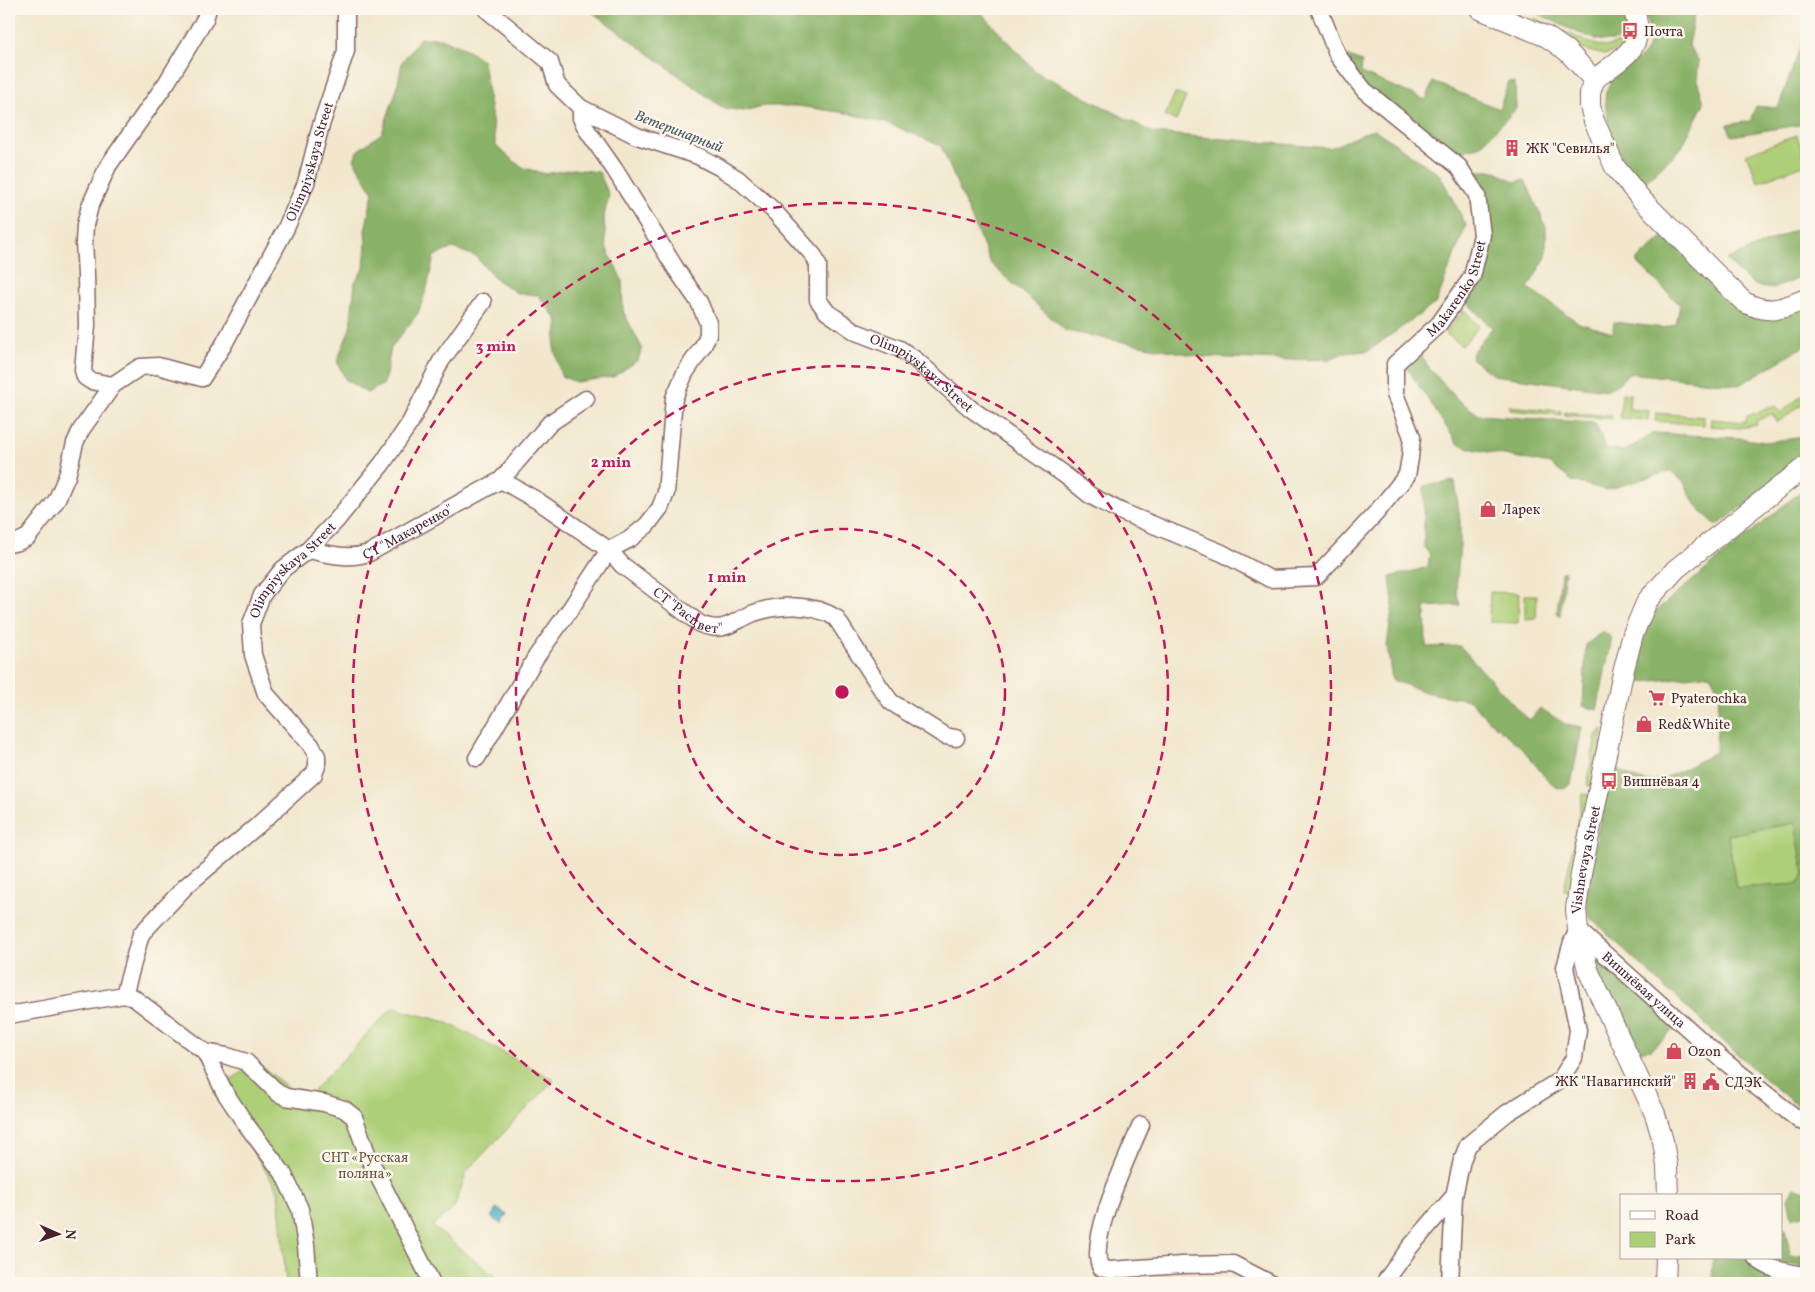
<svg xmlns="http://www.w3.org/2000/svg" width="1815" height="1292" viewBox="0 0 1815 1292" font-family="Vollkorn,serif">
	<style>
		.green { fill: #adcf77; stroke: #7c7751 }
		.forest { fill: #8ab268; stroke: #6a684a; fill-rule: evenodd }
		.water { fill: #48aec7; stroke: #496679 }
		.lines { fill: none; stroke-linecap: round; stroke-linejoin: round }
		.minor-casing { stroke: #856564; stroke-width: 19 }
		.tertiary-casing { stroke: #856564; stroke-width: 22 }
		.minor { stroke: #fff; stroke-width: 16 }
		.tertiary { stroke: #fff; stroke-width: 20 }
		.ring { fill: none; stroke: #c2185b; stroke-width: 2.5; stroke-dasharray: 9 6 }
		.labels { text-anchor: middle; stroke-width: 5; stroke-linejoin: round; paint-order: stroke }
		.poi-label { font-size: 14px; fill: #4a1f2b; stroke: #fbf7ec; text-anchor: start }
		.street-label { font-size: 14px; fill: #4a1f2b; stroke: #fbf7ec }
		.park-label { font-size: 14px; fill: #685442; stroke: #fbf7ec }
		.water-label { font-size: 15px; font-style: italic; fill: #495869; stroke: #fbf7ec }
		.centre { fill: #c2185b; stroke: #fbf7ec; stroke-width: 2.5 }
		.ring-label { font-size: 15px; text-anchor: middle; font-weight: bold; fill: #c2185b; stroke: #fbf7ec; stroke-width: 5; stroke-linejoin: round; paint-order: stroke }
	</style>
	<rect width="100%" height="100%" fill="#fbf7ec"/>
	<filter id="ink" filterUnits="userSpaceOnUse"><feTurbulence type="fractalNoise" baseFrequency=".02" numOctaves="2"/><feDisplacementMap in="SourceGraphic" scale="10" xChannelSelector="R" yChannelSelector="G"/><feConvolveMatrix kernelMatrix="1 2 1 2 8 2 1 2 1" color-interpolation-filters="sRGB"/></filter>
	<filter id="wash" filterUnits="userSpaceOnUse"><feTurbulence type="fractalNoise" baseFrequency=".0096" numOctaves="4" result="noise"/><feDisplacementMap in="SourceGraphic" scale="20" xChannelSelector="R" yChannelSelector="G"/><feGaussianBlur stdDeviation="1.12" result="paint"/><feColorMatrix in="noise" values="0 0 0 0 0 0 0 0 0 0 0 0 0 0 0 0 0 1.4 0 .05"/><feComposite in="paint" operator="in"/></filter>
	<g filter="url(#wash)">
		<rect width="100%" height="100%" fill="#f2e7cd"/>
		<path class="green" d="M1535 18 1587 42 1605 47 1623 42 1626 48 1604 55 1585 50 1536 28Z
			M1175 93 1186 97 1176 121 1165 116Z
			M1797 135 1806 164 1758 182 1746 154Z
			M1464 310 1479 326 1462 346 1445 333Z
			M1622 393 1630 394 1629 409 1649 411 1648 420 1620 418Z
			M1802 395 1806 401 1778 422 1772 414 1756 421 1757 425 1739 428 1710 426 1711 419 1745 422 1747 416 1775 406 1781 413Z
			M1509 406 1561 411V415L1509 410Z
			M1565 412 1612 416V419L1564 415Z
			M1656 413 1704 417V425L1655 421Z
			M1490 592 1519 593 1518 623 1489 622Z
			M1525 595H1537L1536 618 1525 619Z
			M1603 729 1596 788 1587 785 1596 735Z
			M1583 794 1594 796 1574 891 1564 890Z
			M1795 823 1804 873 1798 884 1736 888 1728 835Z
			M392 1008 446 1022 554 1080 467 1171 454 1208 432 1226 503 1283H286L278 1190 214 1092 256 1062 291 1090 310 1094Z"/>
		<path class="forest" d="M588 9H978L1035 71 1154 133 1330 148 1374 129 1440 175 1466 225 1436 303 1368 351 1343 353 1330 359 1282 360 1204 357 1066 331 991 264 941 146 890 124 846 113 797 106H763L743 111 723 108Z
			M1528 9H1594L1600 11 1602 9 1629 15 1628 28 1625 37C1618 40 1613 42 1606 41 1585 39 1549 18 1528 9Z
			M1643 9H1695L1688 45 1699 61 1697 80 1704 103 1682 147 1643 184C1636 176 1629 169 1623 160 1614 146 1599 102 1608 87 1629 51 1664 68 1643 9Z
			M1806 32V121L1804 124 1732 136 1727 125 1750 121 1756 106 1778 108Z
			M420 38H441L468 50 483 61 496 146 521 167 545 174 573 169 599 172 609 195 604 216 606 247 622 280 623 311 642 348 638 360 613 377 576 382 561 376 554 347 558 321 538 295 517 293 497 280 475 256 453 248 434 256 427 288 418 313 391 348 384 384 367 393 346 380 337 362 350 328 355 282 364 268 366 243 365 231 373 192 354 160 357 151 382 133 397 88 402 62Z
			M1341 54 1362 62 1361 73 1426 100 1433 82 1499 109 1509 81 1515 83 1516 109 1479 147 1467 150 1457 156 1367 89Z
			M1477 171H1496L1514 182 1525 180 1546 227V257L1528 288 1579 323 1613 333 1614 322 1664 328 1676 324 1680 305 1636 261 1668 232 1735 301 1806 306V343L1800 349 1739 385 1629 373 1619 383 1607 390 1493 375 1471 358 1474 350 1492 328 1465 301 1478 282 1489 233 1485 194Z
			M1806 225V275C1761 295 1762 294 1726 260Z
			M1422 344V357L1430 369 1457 399 1479 415 1595 423 1606 448 1625 451 1654 433 1739 438 1765 442 1806 437V458L1717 526 1696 506 1684 482 1670 471 1606 490 1572 481 1550 464 1473 449 1457 443 1405 365Z
			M1455 481 1460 521V545L1456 590 1460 605 1425 607 1426 647 1460 646 1520 712 1530 720 1540 708 1565 724 1582 727 1571 784 1564 789 1556 787 1546 778 1521 747 1486 718 1470 700 1428 693 1392 680 1387 646 1393 603 1390 577 1428 567 1430 555 1424 547V486Z
			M1806 487V1109L1797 1105 1762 1077 1589 917 1586 899 1610 763C1620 770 1632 779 1644 781 1664 784 1697 761 1716 752L1719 691 1710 674 1637 683 1632 679 1631 668 1653 613ZM1795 823 1804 873 1798 884 1736 888 1728 835Z
			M1561 572H1565L1560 616 1557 613Z
			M1603 631 1612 638 1597 710 1583 706 1586 645Z
			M1590 961 1608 965 1678 1026 1652 1049 1631 1052Z
			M1794 1187 1806 1191V1214L1792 1218 1788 1198Z
			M1785 1229 1791 1257 1806 1255V1267L1777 1263 1769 1258H1781V1231Z
			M1713 1258H1750L1806 1280V1283H1717V1280H1712Z"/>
		<path class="water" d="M497 1208 507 1215 501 1224 491 1217Z"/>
	</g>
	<g filter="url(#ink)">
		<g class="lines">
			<g class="minor-casing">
				<g id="minor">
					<path id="s1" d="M208 9 205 19 167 82 108 166 90 206 85 225 84 243 86 274 87 326 83 370 85 377 91 381 113 385 140 367 158 366 202 378 224 344 286 228 306 183 321 125 346 51V9"/>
					<path id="s2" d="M486 9 550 62 557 85 581 108 637 136 698 156 719 167 738 179 773 210 814 256 818 265V300L827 312 856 332 900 349 916 360 970 408 1066 476 1091 496 1122 512 1222 553 1270 579 1316 577 1376 513 1407 475 1410 458 1412 437 1395 394V364L1439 324 1472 277 1482 235 1477 195 1459 167 1364 90 1338 56 1319 9"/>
					<path id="s3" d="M501 480 538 501 609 550 622 565 700 624C725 634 731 622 754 613 779 604 813 603 836 618L880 687 891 702 945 736 956 738"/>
					<path d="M9 544 18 542 28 537 56 501 67 476 75 443 81 430 113 385"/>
					<path id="s4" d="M308 550C329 554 348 560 369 553L501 480 550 423 586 399"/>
					<path d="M477 758 536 657 571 608 609 550 630 539 647 525 660 508 666 493 674 398 685 373 703 346 708 335V323L699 302 676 269 615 170 587 130 581 118V108"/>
					<path id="s5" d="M124 995 141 934 186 886 257 826 314 774 317 766V756L311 745 266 694 253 655 251 624 262 595 283 569 308 550 336 521 382 464 410 423 441 361 483 302"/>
					<path d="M9 1015 124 995 134 998 205 1052 227 1056 246 1062 278 1093 286 1097 324 1103 344 1109 354 1117 368 1156 432 1283"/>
					<path d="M205 1052 224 1091 245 1123 283 1173 300 1209 306 1245 309 1283"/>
					<path d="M1141 1125C1129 1154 1086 1242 1101 1268L1110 1270 1182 1265 1233 1264 1270 1283"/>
					<path d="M1756 1258C1770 1271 1788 1272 1806 1275"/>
					<path d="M1384 1283 1410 1247 1454 1196"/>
					<path id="s6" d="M1450 1283 1454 1196 1462 1160 1468 1145 1507 1113 1560 1080 1574 1058 1578 1030 1565 967 1572 942 1578 930 1724 1061 1800 1121 1806 1123"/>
				</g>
			</g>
			<g class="tertiary-casing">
				<g id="tertiary">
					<path d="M1480 9 1547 37 1567 51 1594 80"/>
					<path d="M1594 80 1590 93V106L1594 121 1615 167 1642 200 1744 302C1769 315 1782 309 1806 299"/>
					<path d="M1594 80C1620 58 1649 49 1633 9"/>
					<path id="s7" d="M1668 1196 1667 1166 1663 1141 1655 1114 1588 970 1578 930 1576 909 1581 874 1623 673 1633 634 1647 601 1676 569 1806 466"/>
					<path d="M1665 1283 1666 1258"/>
				</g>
			</g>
			<use href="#minor" class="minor"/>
			<use href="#tertiary" class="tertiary"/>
		</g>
	</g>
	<g class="ring">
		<circle cx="842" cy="692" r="163"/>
		<circle cx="842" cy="692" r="326"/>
		<circle cx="842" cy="692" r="489"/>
	</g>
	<defs>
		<g id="bus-bare" transform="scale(1.35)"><path d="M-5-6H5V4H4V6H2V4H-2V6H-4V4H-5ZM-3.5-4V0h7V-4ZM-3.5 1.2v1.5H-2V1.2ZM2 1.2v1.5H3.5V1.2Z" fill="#d1495b" stroke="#fbf7ec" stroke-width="2.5" paint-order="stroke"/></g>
		<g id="building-bare" transform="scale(1.35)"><path d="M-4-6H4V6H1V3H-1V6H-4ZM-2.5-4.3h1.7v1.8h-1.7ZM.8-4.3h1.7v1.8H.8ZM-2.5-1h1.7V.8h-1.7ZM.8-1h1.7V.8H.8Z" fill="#d1495b" stroke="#fbf7ec" stroke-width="2.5" paint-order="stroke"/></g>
		<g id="shop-bare" transform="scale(1.35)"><path d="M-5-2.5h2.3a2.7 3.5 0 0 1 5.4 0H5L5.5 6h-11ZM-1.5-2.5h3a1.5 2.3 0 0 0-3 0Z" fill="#d1495b" stroke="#fbf7ec" stroke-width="2.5" paint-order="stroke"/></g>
		<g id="supermarket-bare" transform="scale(1.35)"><path d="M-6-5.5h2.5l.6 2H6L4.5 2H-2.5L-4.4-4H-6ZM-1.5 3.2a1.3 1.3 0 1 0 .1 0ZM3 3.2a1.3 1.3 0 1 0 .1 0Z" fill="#d1495b" stroke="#fbf7ec" stroke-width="2.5" paint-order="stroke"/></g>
		<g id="civic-bare" transform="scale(1.35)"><path d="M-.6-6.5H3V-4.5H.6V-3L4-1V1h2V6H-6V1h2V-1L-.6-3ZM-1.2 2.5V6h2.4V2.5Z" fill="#d1495b" stroke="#fbf7ec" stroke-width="2.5" paint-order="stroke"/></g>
	</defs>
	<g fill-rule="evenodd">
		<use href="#bus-bare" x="1630" y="31"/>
		<use href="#building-bare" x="1512" y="148"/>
		<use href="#shop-bare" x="1488" y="509"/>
		<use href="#supermarket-bare" x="1657" y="698"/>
		<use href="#shop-bare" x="1644" y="724"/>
		<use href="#bus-bare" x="1609" y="781"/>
		<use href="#shop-bare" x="1674" y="1051"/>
		<use href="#building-bare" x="1690" y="1081"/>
		<use href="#civic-bare" x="1711" y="1082"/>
	</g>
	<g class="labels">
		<g class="poi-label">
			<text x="1644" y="36">Почта</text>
			<text x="1526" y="153">ЖК "Севилья"</text>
			<text x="1502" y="514">Ларек</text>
			<text x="1671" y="703">Pyaterochka</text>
			<text x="1658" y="729">Red&amp;White</text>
			<text x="1623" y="786">Вишнёвая 4</text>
			<text x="1688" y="1056">Ozon</text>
			<text x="1676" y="1086" text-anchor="end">ЖК "Навагинский"</text>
			<text x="1725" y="1087">СДЭК</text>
		</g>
		<g class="street-label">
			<text dy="5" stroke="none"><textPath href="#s1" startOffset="771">Olimpiyskaya Street</textPath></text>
			<text dy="5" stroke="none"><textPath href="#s2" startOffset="1400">Makarenko Street</textPath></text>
			<text dy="5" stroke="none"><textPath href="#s2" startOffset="595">Olimpiyskaya Street</textPath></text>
			<text dy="5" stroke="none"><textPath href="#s4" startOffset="106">СТ "Макаренко"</textPath></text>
			<text dy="5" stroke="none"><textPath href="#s5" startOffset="540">Olimpiyskaya Street</textPath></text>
			<text dy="5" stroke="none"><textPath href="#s3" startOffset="230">СТ "Расцвет"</textPath></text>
			<text dy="5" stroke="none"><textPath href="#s7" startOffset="355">Vishnevaya Street</textPath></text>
			<text dy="5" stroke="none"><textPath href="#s6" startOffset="500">Вишнёвая улица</textPath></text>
		</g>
		<g class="park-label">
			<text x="365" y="1162">СНТ «Русская<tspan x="365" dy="16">поляна»</tspan></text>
		</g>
		<g class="water-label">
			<text transform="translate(679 131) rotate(21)" y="5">Ветеринарный</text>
		</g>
	</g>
	<circle cx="842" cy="692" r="8" class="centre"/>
	<g class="ring-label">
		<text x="496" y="351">3 min</text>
		<text x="611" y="467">2 min</text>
		<text x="727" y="582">1 min</text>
	</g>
	<rect width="1815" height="1292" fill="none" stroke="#fbf7ec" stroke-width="30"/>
	<rect x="1620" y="1194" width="162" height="65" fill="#fbf7ec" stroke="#b4a19f"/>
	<rect x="1630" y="1211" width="25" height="8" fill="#ffffff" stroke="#b4a19f"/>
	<text x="1665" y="1220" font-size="15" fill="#4a1f2b">Road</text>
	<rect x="1630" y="1232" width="25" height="15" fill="#adcf77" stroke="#b4a19f"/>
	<text x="1665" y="1244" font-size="15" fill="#4a1f2b">Park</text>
	<g transform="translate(58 1234) rotate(92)" stroke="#fbf7ec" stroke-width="4" paint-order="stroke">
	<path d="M0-4L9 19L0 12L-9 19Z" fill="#4a1f2b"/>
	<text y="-8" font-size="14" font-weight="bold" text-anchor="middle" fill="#4a1f2b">N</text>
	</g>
</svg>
